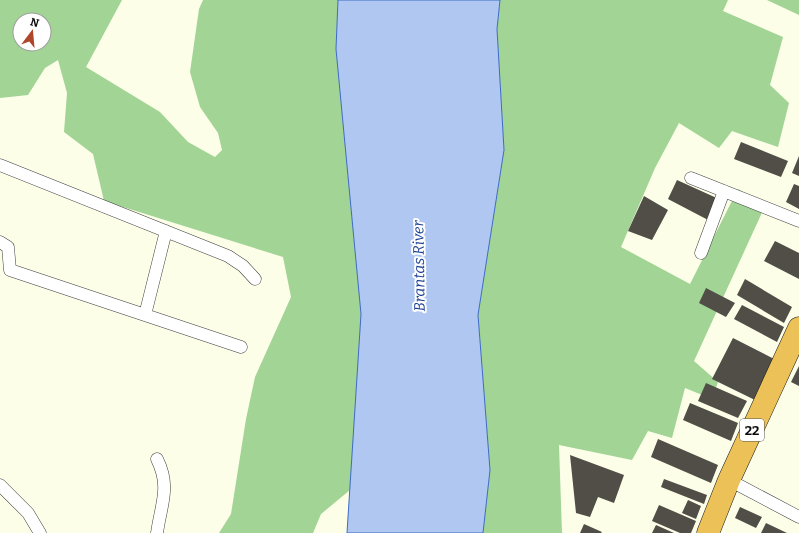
<svg xmlns="http://www.w3.org/2000/svg" width="799" height="533" viewBox="0 0 799 533" font-family="Bitter,serif">
<rect width="100%" height="100%" fill="#fcfee8"/>
<path fill="#a1d495" fill-rule="evenodd" d="M0,0H122L86,67L160,112L188,142L215,157L222,150L218,133L200,107L190,72L199,9L203,0H338L336,49L361,314L350,490L321,514L313,533H219L231,514L246,419L255,377L291,297L283,257L104,201L93,154L64,132L67,93L58,60L45,68L28,95L0,98ZM20,20H44V44H20Z
M500,0H728L723,11L783,37L770,85L789,103L778,147L732,131L719,148L679,123L655,168L621,247L690,284L738,189L765,206L694,361L718,382L712,399L685,388L672,438L648,431L632,460L559,445L562,533H483L490,470L478,315L504,150L497,29Z
M767,0H799V15Z"/>
<path fill="#b0c8f1" stroke="#3c6bc4" d="M338,0H500L497,29L504,150L478,315L490,470L483,533H347L361,314L336,49Z"/>
<path fill="#514e47" d="M741,142L788,161L781,177L734,159Z
M799,156V176L792,173Z
M677,180L721,200L710,221L668,199Z
M794,184L799,186V209L786,202Z
M644,196L668,210L652,240L628,231Z
M775,241L799,253V279L764,261Z
M745,279L792,307L784,323L737,295Z
M706,288L735,303L726,317L699,303Z
M742,305L784,327L777,342L734,319Z
M733,338L776,360L757,401L712,379Z
M799,366V386L791,382Z
M706,383L747,401L738,418L698,401Z
M690,403L738,423L731,441L683,420Z
M658,439L718,465L711,483L651,457Z
M570,455L624,475L614,503L598,497L590,517L576,513Z
M664,479L707,495L704,504L661,487Z
M688,500L701,506L696,519L682,513Z
M659,505L696,521L691,533H680L652,521Z
M740,507L762,517L756,528L735,518Z
M766,523L787,533H761Z
M584,524L602,532L601,533H580Z
M656,525L674,533H652Z"/>
<g fill="none" stroke-linecap="round" stroke-linejoin="round">
<g stroke="#3d3d3d" stroke-width="13">
<path id="street" d="M0,165L228,256L243,266L255,279
M691,178L799,221
M0,242L8,247L10,270L241,347
M701,253L724,191
M145,315L166,231
M157,459C171,487 161,504 157,533
M729,480L799,517
M0,485L28,513L40,533"/>
</g>
<g stroke="#1b1b1b" stroke-width="23">
<path id="highway" d="M708,533L729,480L799,328"/>
</g>
<use href="#street" stroke="#fff" stroke-width="12"/>
<use href="#highway" stroke="#ebc158" stroke-width="22"/>
</g>
<g text-anchor="middle" dominant-baseline="central" stroke-width="4" stroke-linejoin="round" paint-order="stroke">
<rect fill="#fff" stroke="#545454" stroke-width="1" x="740" y="419" width="24" height="22" rx="3"/>
<g font-size="13" font-weight="bold" fill="#0a0a0a">
<text x="752" y="430">22</text>
</g>
<g font-size="15" font-style="italic" fill="#1d4192" stroke="#fff">
<text transform="translate(419 266) rotate(-91)">Brantas River</text>
</g>
</g>
<g transform="translate(32 32) rotate(16)"><circle r="19" fill="#ffffff" stroke="#9d9d9d"/>
<path d="M0-3L7 15L0 10L-7 15Z" fill="#af472c"/>
<text y="-6" font-size="11" font-weight="bold" text-anchor="middle" fill="#0a0a0a">N</text>
</g>
</svg>
